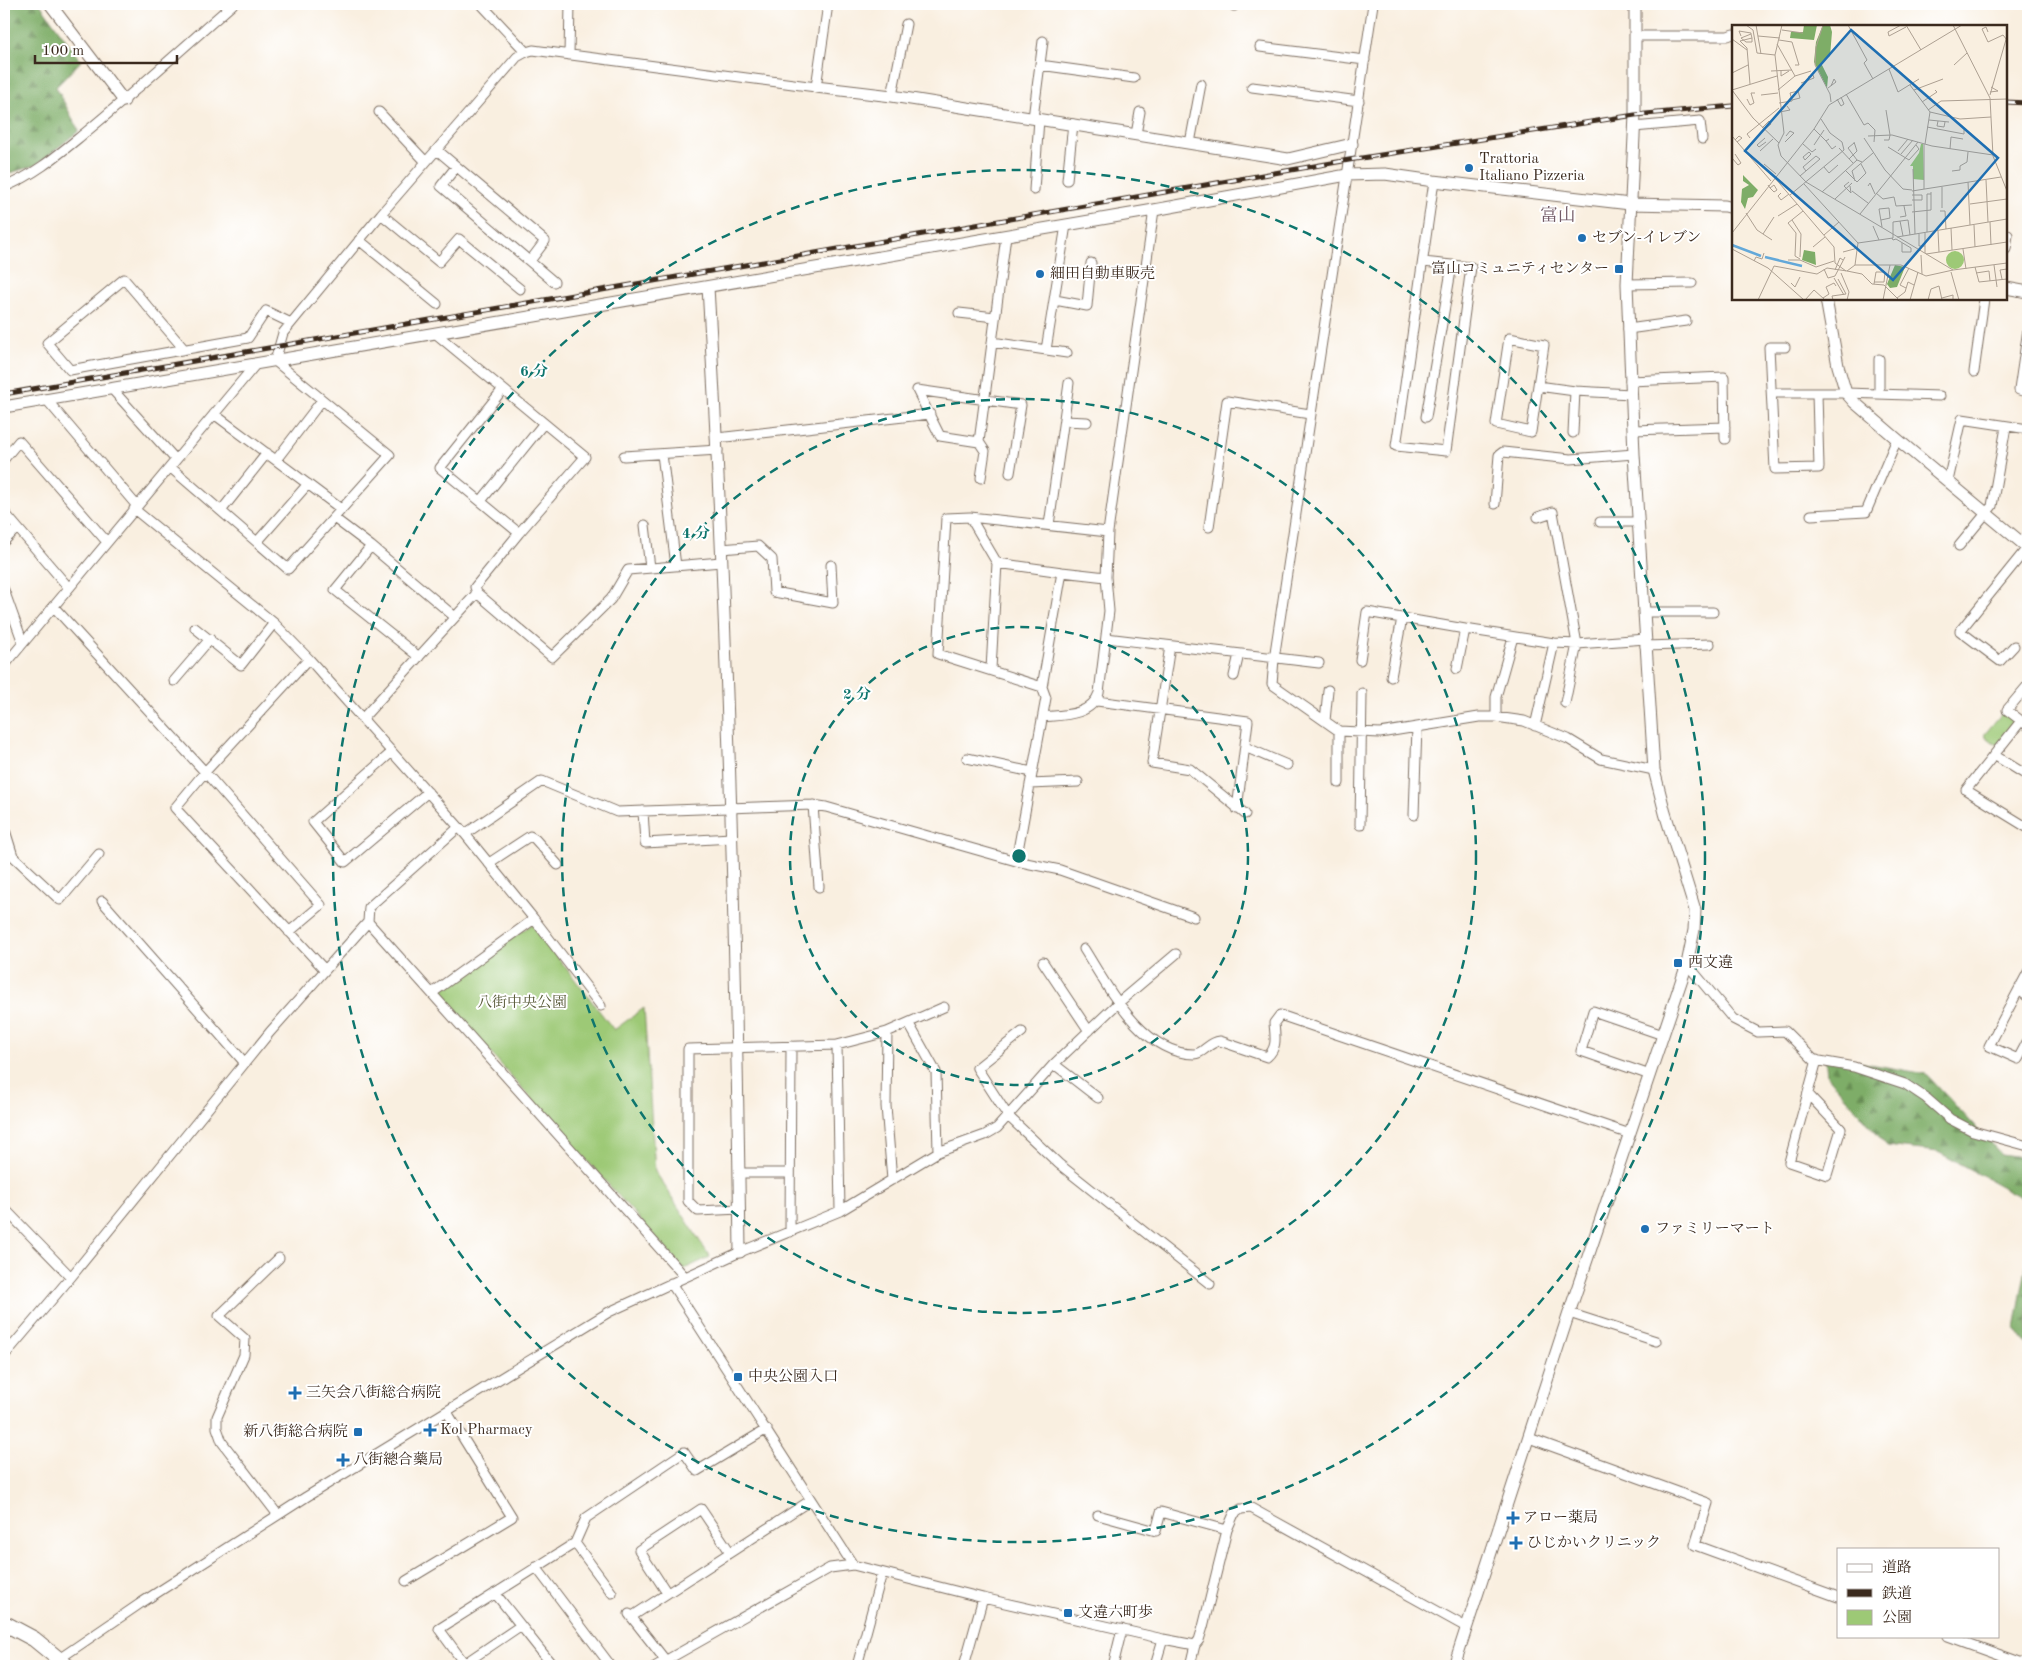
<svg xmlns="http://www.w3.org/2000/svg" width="2032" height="1670" viewBox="0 0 2032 1670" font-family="'Old Standard TT','Noto Serif JP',serif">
<defs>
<pattern id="forest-firs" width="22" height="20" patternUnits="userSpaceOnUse" patternTransform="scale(1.25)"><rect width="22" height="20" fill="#7ead67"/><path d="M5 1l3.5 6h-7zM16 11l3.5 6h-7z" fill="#688d54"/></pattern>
</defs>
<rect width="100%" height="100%" fill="#fff"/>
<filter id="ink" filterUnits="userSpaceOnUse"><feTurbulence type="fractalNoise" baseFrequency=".02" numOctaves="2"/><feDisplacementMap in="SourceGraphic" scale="10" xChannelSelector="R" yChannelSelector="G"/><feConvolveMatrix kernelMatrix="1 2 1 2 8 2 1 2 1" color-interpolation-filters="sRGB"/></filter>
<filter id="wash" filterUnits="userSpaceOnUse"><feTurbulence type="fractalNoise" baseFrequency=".0096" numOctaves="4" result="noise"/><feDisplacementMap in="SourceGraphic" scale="20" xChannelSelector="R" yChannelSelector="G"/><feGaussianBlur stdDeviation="1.12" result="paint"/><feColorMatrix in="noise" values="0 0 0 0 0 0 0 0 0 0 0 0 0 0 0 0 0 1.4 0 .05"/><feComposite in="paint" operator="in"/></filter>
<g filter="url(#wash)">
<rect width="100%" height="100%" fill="#f9efe0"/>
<path fill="url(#forest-firs)" stroke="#5c6c42" d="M4,4H40L81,61L56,87L79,131L36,165L4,175Z
M1825,1056L1926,1074L2001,1154L2028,1158V1201L1938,1152L1887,1146L1827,1075Z
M2028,1256V1347L2015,1328Z"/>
<path fill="#9dc976" stroke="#6c7a4a" d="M2003,712L2017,721L1997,745L1984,735Z
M532,924L614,1030L644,1008L655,1171L710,1257L684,1269L437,993Z"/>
</g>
<g filter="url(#ink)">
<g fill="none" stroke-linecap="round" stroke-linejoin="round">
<g stroke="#7e6f62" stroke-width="11">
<path id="minor" d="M481,4L526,52
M1373,4L1274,659L1272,684L1339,731L1380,733L1479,717H1496L1524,721L1568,739L1601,759L1654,770
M1234,6V4
M1636,36H1728L1733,34
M1260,47L1365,60
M569,55L570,4
M1040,65L1134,78
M1252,87L1359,101
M892,96L906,24
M379,112L426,162
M1033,118L1043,41
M1634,127L1700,121L1702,139
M1136,134L1140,112
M1190,143L1201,84
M437,150L545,241L530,261
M456,167L441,186L554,282
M1067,180L1073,124
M4,187C35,175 60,153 86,132C136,91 184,47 233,4
M1034,190L1039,119
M381,214L439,262L459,239L520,289
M359,240L437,304
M2006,249L2008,235
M1423,262L1471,267L1446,451L1396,446L1401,413L1434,181
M1627,284L1692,283
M1055,300L1087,306L1091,263
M959,313L995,317
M1628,329L1686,321
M2028,329L2019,390L2028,392
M435,333L585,457L519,533L440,468L503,389
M1509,338L1544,345L1531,432L1496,424Z
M992,342L1067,353
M1785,347H1769L1775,469L1819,468L1817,393
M184,349L124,279L47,343L70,370L248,338L266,311L291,323
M1046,350L1066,225
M1974,372L1984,299
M1630,381L1724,377L1725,439
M1538,386L1575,391L1631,394
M111,388L176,460
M1772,393H1846L1940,396
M1879,394V359
M46,399L137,506
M214,414L341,509
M1426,417L1452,265
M1064,421L1087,422
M1633,430L1725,427
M1573,433L1575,391
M717,438L930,414
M979,442L940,436L917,390L1021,405L1010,473
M662,454L676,566
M624,456L718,450
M4,459L19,441L107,542
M276,460L322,400
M170,467L288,569L390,455L275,361L283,333L381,214L517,57L526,52L533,50L816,87L828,4
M981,478L985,451L979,442L1006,236
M1948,481L1962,419L2028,429
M481,501L544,423
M1495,504L1499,455L1503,452L1571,459L1634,454
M134,509L274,623L309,659L465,834L534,919L601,1006
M221,511L267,453
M4,512L69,588
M1811,515L1866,512L1897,439
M970,517L997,563L1062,572L1042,687L1046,698L1016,861
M1538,517L1553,512L1577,644L1565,703
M334,518L371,546L455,617
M1600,522H1639
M645,525L650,568
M1049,525L1069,383
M1209,527L1227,401L1310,414
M4,541L17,528
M257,542L308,484
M371,546L335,590L419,657
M1959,546L1992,506L2006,427
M721,549L758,546L772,559L774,592L833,603L831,565
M1062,572L1106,577
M4,590L23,643
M477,593L475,587L519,533
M53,606L205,772L321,905L289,932
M1645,612H1713
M195,628L241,665L274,623
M1106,638L1319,663
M1170,646L1152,763L1190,769L1245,814
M1645,646L1710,644
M2014,646L2000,661L1960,631L2027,548
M309,659L205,772L175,808L325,970
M1360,660L1367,612L1465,629
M4,666L256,364
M991,669L997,563
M1457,669L1465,629L1554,643L1577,644L1646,639
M1234,676L1239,654
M1391,677L1402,618
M174,681L210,639
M2028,685L2007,710L2028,726
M1042,687L938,654L946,518L970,517L1108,532
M1097,701L1248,721L1237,809
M1043,717C1063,715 1091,716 1099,693L1109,611L1106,577L1108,532L1154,210
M1496,717V697L1513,637
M362,719L477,593L552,657L611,599L628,570L721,562
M1325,721L1328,690
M2021,721L1966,790L2028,828
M1535,726L1554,643
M1339,731V783
M1245,747L1287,765
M392,752L313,822L345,862L428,792
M1994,755L2028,776
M967,758L1032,772
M1030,784L1078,782
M813,805L819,887
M643,811L645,843L731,838
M1414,815L1417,727
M1360,825L1362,693
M4,827L13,856L60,900L99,854
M465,834L542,781L617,812L813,805L826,807L1016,861L1060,870L1194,917
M489,863L530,836L535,839L558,865
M102,901L245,1063
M368,922L685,1277
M1084,949C1108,987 1142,1054 1194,1054C1204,1054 1208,1042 1220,1041L1267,1057C1278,1047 1275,1037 1274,1023L1280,1015L1630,1134
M1043,962L1089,1031
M1687,964L1733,1019L1758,1032L1785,1031L1814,1060L1854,1067L1905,1084L1926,1098L1950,1119L1973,1131L2028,1146
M2028,972L1989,1046L2018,1059L2028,1040
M2019,990L2028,997
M432,993L534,919
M909,1024L936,1072L938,1152
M887,1032L886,1106L892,1180
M1022,1032L977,1068L1008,1116L1059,1164L1210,1284
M837,1045L840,1211
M1054,1064L1098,1098
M1650,1075L1581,1051L1593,1011L1663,1035
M1808,1094L1841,1129L1827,1175L1789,1162L1817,1060
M739,1173H790
M4,1208L71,1277
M740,1209L698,1211L688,1201V1049L837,1045L887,1032L944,1007
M790,1232L791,1046
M671,1283L853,1565L983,1598L1163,1639L1195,1645
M1569,1313L1656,1341
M4,1356L71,1277L270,1032L368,922L369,907L459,827
M1529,1438L1708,1503L1695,1545L1838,1597
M278,1515L222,1442L217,1428V1417L244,1355L245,1339L219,1316L279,1258
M1098,1515L1156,1531L1161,1512L1227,1530
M575,1543L612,1593
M536,1567L611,1666
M406,1581L512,1517L447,1412
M495,1593L553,1666
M667,1593L639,1550L701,1509L730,1552
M629,1614L666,1661
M631,1617L811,1500
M1948,1636L2028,1665
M59,1659L141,1603L306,1497L609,1312L740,1252L840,1211L938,1152L985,1135L997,1128L1054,1064L1118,1003L1176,954
M464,1663L439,1629L575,1543L586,1518L684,1452L697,1471L767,1429
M461,1666L520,1626
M656,1666L830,1568L853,1565
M857,1666L882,1573
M964,1666L983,1598
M1113,1666L1122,1629
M1155,1666L1163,1639
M1190,1666L1195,1645L1199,1640L1203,1627L1227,1530L1234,1514L1241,1509L1251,1508L1466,1627"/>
</g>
<g stroke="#7e6f62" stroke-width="13">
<path id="tertiary" d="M50,4L124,101
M816,87L892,96L1288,159L1352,144
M708,287C727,608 736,930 740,1252
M2006,288L2028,292
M1826,299L1838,366L1846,393L1854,402L1897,439L2028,548
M4,407L1154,210L1347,175L1385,174L1434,181L1630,204L1725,206L1733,208
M1454,1666L1569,1313L1687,964L1694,930L1695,910L1665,813L1654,770L1634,454L1627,284L1635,115V4"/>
</g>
<g stroke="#7e6f62" stroke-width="17">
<path id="trunk" d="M4,1623L34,1639L67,1666"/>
</g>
<use href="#minor" stroke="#fff" stroke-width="9"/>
<use href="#tertiary" stroke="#fff" stroke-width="11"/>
<use href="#trunk" stroke="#fff" stroke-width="15"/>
<g stroke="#3b2a1e" stroke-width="5">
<path id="rail" d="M2006,102L2028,103
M4,394L1349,160L1635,115L1733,106"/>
</g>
<use href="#rail" stroke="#fff" stroke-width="3" stroke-dasharray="9" stroke-linecap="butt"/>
</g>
</g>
<g fill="none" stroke="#0f766e" stroke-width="2.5" stroke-dasharray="9 6">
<circle cx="1019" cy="856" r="229"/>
<circle cx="1019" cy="856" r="457"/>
<circle cx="1019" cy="856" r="686"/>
</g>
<g fill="#1f6fb2" stroke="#fff" stroke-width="2">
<circle cx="1469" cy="168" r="5"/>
<circle cx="1582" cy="238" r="5"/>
<rect x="1614" y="264" width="10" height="10" rx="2.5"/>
<circle cx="1040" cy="274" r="5"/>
<rect x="1673" y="958" width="10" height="10" rx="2.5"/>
<circle cx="1645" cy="1229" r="5"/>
<rect x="733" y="1372" width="10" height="10" rx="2.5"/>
<path d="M292.5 1385.5h5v5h5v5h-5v5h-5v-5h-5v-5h5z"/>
<path d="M427.5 1422.5h5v5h5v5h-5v5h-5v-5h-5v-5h5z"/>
<rect x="353" y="1427" width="10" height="10" rx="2.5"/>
<path d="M340.5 1452.5h5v5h5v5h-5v5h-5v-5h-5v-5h5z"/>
<path d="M1510.5 1510.5h5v5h5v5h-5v5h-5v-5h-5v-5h5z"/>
<path d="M1513.5 1535.5h5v5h5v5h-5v5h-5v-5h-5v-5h5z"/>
<rect x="1063" y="1608" width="10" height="10" rx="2.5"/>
</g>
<g text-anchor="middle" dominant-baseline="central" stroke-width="4" stroke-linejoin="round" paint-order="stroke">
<g font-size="15" fill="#3b2a1e" stroke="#fff" text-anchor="start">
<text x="1479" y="159">Trattoria<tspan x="1479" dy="17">Italiano Pizzeria</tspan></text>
<text x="1592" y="238">セブン-イレブン</text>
<text x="1609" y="269" text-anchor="end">富山コミュニティセンター</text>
<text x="1050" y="274">細田自動車販売</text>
<text x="1688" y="963">西文違</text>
<text x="1655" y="1229">ファミリーマート</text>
<text x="748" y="1377">中央公園入口</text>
<text x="306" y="1393">三矢会八街総合病院</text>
<text x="440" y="1430">Kol Pharmacy</text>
<text x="348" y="1432" text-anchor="end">新八街総合病院</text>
<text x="353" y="1460">八街總合藥局</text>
<text x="1523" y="1518">アロー薬局</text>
<text x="1527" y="1543">ひじかいクリニック</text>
<text x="1078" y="1613">文違六町歩</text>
</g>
<g font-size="15" fill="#585a38" stroke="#fff">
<text x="522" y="1003">八街中央公園</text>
</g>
<g font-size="18" fill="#725a66" stroke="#fff">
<text x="1558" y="216">富山</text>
</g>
</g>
<g transform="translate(1732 25)">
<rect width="275" height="275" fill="#f9efe0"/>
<path d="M72,0H85L82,15L58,13L59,7H71ZM91,0H98L100,7L98,31L89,38L96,52L95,63L82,37L84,17ZM11,150L26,165L21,172L16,173L13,184L9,177L10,164L17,160L11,156ZM72,225L83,227L84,240L70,235ZM163,240L173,242L165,262L158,263L155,259Z" fill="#7ead67"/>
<path d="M189,119H191L192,155L181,154V141H178L187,128ZM214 235a9 9 0 1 1 18 0a9 9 0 1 1-18 0Z" fill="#9dc976"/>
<path fill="none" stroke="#63a8d9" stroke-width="2.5" d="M0,220L29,231M33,232L70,241"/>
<path fill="none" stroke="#ada092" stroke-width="1" d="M14,0L21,5L25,28L43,30M24,0L29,29M50,0L43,30L52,108L46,120L49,131L74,157L221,245L275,238M91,0L84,22L83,40L98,69L99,77M116,0L135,35L132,38L141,54M169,0L156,7L157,11L174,2M174,0L189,25M221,0L258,73L261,131L275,166M50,5L71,8M256,7L254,2L250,4L256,17L271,10L275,15M9,11L7,6L19,8V9L20,13V17H14L9,13L19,9M26,11L48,13M0,14L15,25M47,15L60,17L67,40H63M45,19L63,51M222,40L235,28M157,44L166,67L187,54M49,45V51L57,46M39,46L60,45M0,48L16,40M45,51L0,65L21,93L47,118M69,58L82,53L81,50L76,52M18,59L15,23L8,16L20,13M178,60L198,87L193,119M96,63L104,57L102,54L99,61M46,65L63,51L79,46M182,65L211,54M258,67L266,66L259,62M114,69L132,100L136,98L143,105L142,117M29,70L46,68M258,70L275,11M15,74L18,80L22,78L19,68H23M105,74L109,81L112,79L109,72M190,77L205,67L203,65M47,78L60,76V75L58,68L66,66L68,73L60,75M196,85L209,76L275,74M48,87L58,85L55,81M198,87L228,94L259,92M197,95L217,97M206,96L205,101L212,102L213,97M195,102L232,109V105M30,103L37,96L39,99L32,105M82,104L94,116L97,114M0,111L39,156M136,111L160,110L200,121L261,130M18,113L15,109L47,83M33,113L25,120L27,122L34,117M132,113L153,145L171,164L180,165M3,115L7,111L10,113L5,117M152,115H157L158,110L154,85M94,116L100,124L104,121M53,117L62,108L58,106L54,111M122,118L116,123L125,135M71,119L80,127L84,124M192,119V164M82,120L92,105M156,122L177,135L187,124L184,120M107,123L121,138M218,124L219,112L231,114M28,126L41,114M166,126L176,114M77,127L79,129L73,135L71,132ZM169,129L181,115M0,133L6,140L9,138L3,129M117,134L125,126L122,117M32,139L44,149M92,142L97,148L106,140M181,144L183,209M74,146L71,142L84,131L88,134M114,146L125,157L134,148L129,139M220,146L228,145V141L235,137L236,127M68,151L88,134M42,152L102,222L103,238L114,246M254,155L256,197M123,156L120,146L141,128M117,157L112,161L119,168L118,161M236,157L238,200M72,159L126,218L161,213V197L176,195L178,210M36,160L38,163L42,167L45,165L42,160L38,163M136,161L138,158L143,169M210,162V183M120,166L136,178M180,166L269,152M90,167L125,135L130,137M49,168L46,171L49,175L57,169M144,168L151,174L162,172L164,181L180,180M58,170L112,125L110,117L98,108L89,94M180,170H190V175H180M103,174L120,158M238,179L275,174M208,186H213L214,204M180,187L199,185V167M14,188L25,205L40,215M128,189L186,117M46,191L65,179M168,192L174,191L172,181M60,195L69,209L68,232M149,195L158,193L157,183L147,184L150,202M168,196L171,211M258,197L259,220M242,200L243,222M141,201L147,215M219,203L220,225M206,206L207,227M195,207V169H199M0,208L82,104L97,80L230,0M31,209L42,192M187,209V221H193M92,210L107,197M165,212L275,194M160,213L161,215L164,214L179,223V227H170V218M81,222L93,212M0,224L36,243L72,275M231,224L234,244M111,227L126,223M193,228V208M194,229L275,217M189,230L190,249M68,234L63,231L64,208L56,198L71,186M56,235H68L84,242L102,236M22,236L24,232L30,234L32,228M123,240H169L194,251L221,245M262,240L265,262M243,242L247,257L275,254M92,244L96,253L103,251L113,232M103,245L108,233L111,235M115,246L130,249L140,259L152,260L167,275M219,247L227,275M109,248L117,267L115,275M244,248L257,246L258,256M102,253L112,270M270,254L268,245L275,244M59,258L63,262L68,252M142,259L144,247H153L152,257H142M174,263L168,260L177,243M91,273L97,269L94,262L102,258L104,261M165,273L173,267L176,257L182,260M210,273L221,270V275M26,275L42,241L85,249L95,243L115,246L123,240L126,218M73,275L82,265L92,274M101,275L100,271L114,269L106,254M151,275L158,240M178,275L186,247M196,275L199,264L207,261L210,275"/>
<path fill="#1f6fb2" fill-opacity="0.15" stroke="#1f6fb2" stroke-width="2.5" d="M119,5L266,133L161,255L13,126Z"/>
<rect width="275" height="275" fill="none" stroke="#3b2a1e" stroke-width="2.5"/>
</g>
<circle cx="1019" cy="856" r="8" fill="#0f766e" stroke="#fff" stroke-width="2.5"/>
<g font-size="15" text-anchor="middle" font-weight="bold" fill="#0f766e" stroke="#fff" stroke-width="4" stroke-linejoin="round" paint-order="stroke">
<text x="534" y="376">6 分</text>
<text x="696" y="538">4 分</text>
<text x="857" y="699">2 分</text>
</g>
<rect width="2032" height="1670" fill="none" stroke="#fff" stroke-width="20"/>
<rect x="1837" y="1548" width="162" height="90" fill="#ffffff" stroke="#b1aaa5"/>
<rect x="1847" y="1564" width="25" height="8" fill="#ffffff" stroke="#b1aaa5"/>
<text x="1882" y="1572" font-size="15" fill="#3b2a1e">道路</text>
<rect x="1847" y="1589" width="25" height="8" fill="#3b2a1e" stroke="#b1aaa5"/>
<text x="1882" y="1598" font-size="15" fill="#3b2a1e">鉄道</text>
<rect x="1847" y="1610" width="25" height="15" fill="#9dc976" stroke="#b1aaa5"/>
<text x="1882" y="1622" font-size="15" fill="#3b2a1e">公園</text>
<path d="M35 55v8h142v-8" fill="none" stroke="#3b2a1e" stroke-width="2.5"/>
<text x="42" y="55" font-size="15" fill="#3b2a1e" stroke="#ffffff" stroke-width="4" paint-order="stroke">100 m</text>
</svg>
